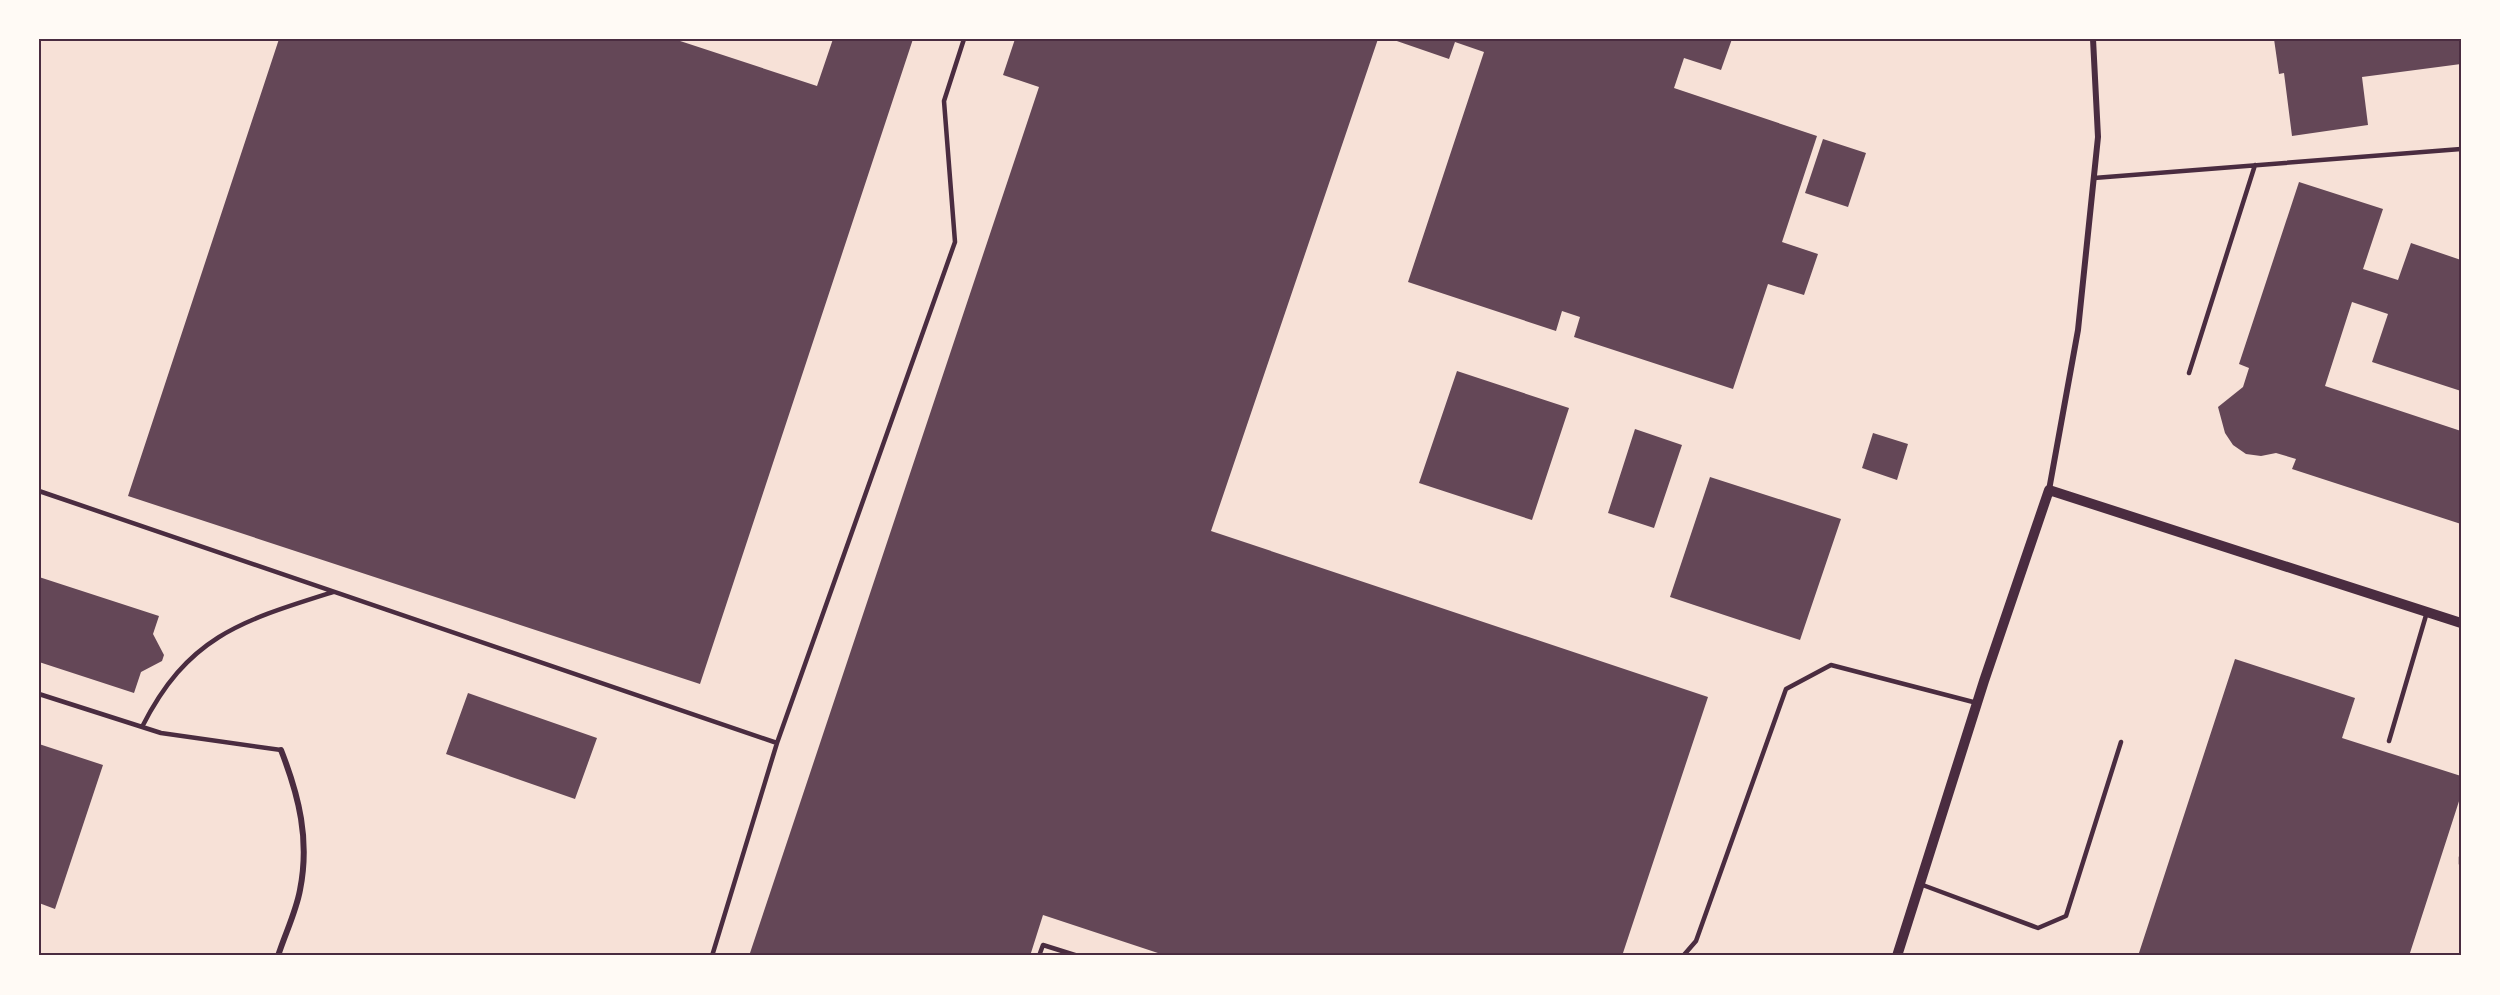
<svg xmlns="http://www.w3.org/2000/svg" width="2500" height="995" viewBox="0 0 2500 995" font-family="Manrope,sans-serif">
<rect width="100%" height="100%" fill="#f7e1d7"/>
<path fill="#644757" d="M279,39H674L817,86L833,39H913L700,684L128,496Z
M1015,39H1378L1211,531L1708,697L1622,956H1167L1043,915L1030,956H749L1039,87L1003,75Z
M1391,39H1732L1721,70L1684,58L1674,88L1817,136L1782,242L1818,254L1804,295L1768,284L1733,389L1574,337L1580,317L1562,311L1556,331L1408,282L1484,52L1455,42L1449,59Z
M2274,39H2461V64L2362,77L2368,125L2292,136L2284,73L2279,74Z
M1823,139L1866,153L1848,207L1805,193Z
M2299,182L2383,209L2363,269L2398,280L2411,243L2461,260V391L2372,362L2388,314L2352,302L2325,386L2461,431V524L2292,469L2296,459L2276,453L2261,456L2246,454L2233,445L2225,433L2218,407L2243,387L2249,368L2239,364Z
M1457,371L1569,408L1532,520L1419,483Z
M1635,429L1682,445L1654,528L1608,513Z
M1873,433L1908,444L1897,480L1862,468Z
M1710,477L1841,519L1800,640L1670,597Z
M39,577L159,616L153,634L164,655L162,661L141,672L134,693L39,662Z
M2235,659L2355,698L2342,738L2461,776V795L2409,956H2138Z
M468,693L597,738L575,799L446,754Z
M39,744L103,765L55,909L39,903Z"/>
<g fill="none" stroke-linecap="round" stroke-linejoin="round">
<path stroke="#4a2c40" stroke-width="4.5" d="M2094,178L2461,149
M2189,373L2255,165
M39,491L777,743L955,242L944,101L964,39
M39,694L161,733L281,750
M142,727C188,636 241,621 333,592
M2389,741L2427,612
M2461,857V864
M1920,884L2038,928L2066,916L2121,742
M712,956L777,743
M1039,956L1043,945L1078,956
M1683,956L1696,941L1786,689L1831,665L1977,703"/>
<path stroke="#4a2c40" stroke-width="6" d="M2049,490L2078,330L2098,137L2093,39
M278,956C285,934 296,912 300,890C310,840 299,796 281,750"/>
<path stroke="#4a2c40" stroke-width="10" d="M1897,956L1984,681L2049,490L2461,623"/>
</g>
<rect width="2500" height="995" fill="none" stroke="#fffaf5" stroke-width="81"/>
<rect x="40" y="40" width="2420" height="914" fill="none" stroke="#4a2c40" stroke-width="2"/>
</svg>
